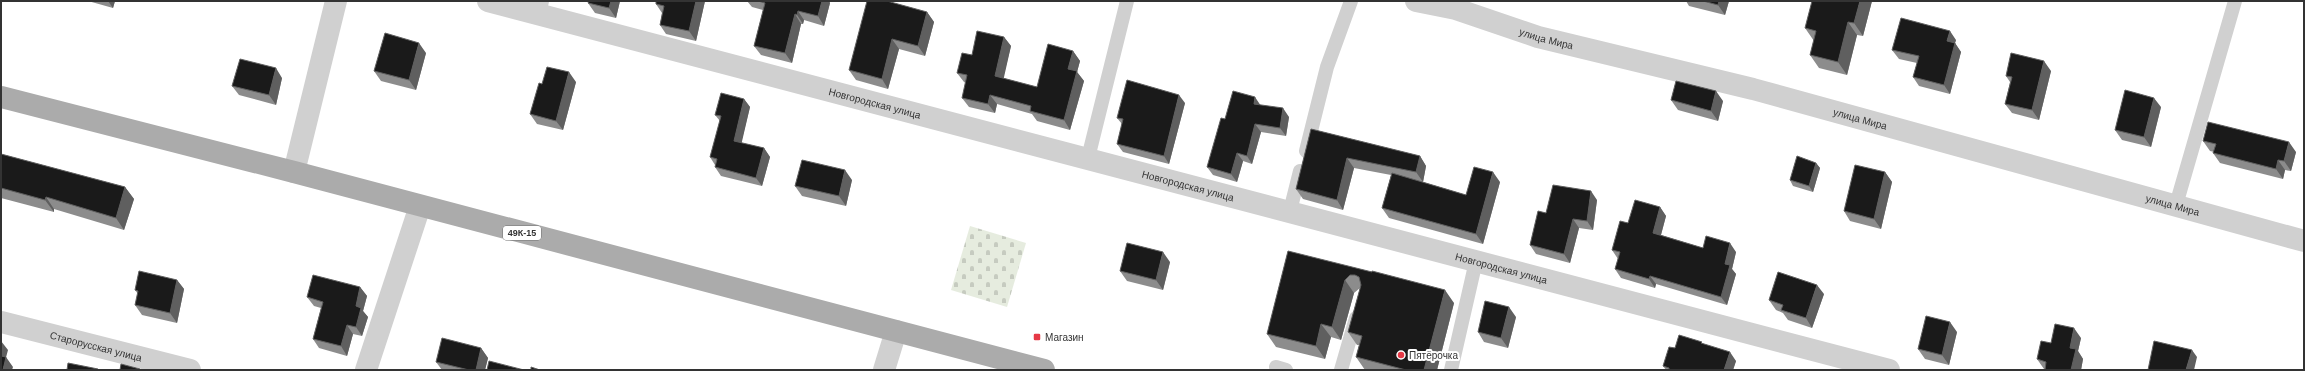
<svg xmlns="http://www.w3.org/2000/svg" width="2305" height="371" viewBox="0 0 2305 371" font-family="Arial,sans-serif">
<defs>
<pattern id="cemetery-stones" width="16" height="16" patternUnits="userSpaceOnUse"><rect width="16" height="16" fill="#e6ecdf"/><path d="M2 7V4a2 2 0 0 1 4 0v3zM10 15v-3a2 2 0 0 1 4 0v3z" fill="#c6cbc0"/></pattern>
</defs>
<rect width="100%" height="100%" fill="#fff"/>
<path fill="url(#cemetery-stones)" d="M970,226L1026,243L1007,307L951,290Z"/>
<g fill="none" stroke-linecap="round" stroke-linejoin="round">
<path stroke="#d0d0d0" stroke-width="14" d="M539,15L542,1
M1306,151L1327,67L1351,1
M1088,158L1127,1
M2176,205L2235,1
M1290,211L1300,171
M1276,367L1286,370
M1341,370L1356,318
M1451,370L1476,261"/>
<g stroke="#d0d0d0" stroke-width="22">
<path id="s1" d="M488,1L1889,370"/>
<path id="s2" d="M1416,1L1456,9L1538,37L1753,89L2304,241"/>
<path d="M294,172L336,1"/>
<path id="s3" d="M1,322L190,370"/>
<path d="M366,370L420,206"/>
<path d="M884,370L896,331"/>
</g>
<path stroke="#ababab" stroke-width="22" d="M1,97L294,172L1044,370"/>
</g>
<path fill="#8c8c8c" d="M88,1H115L113,8Z
M589,1H620L616,18L595,13L588,3Z
M656,1H705L696,41L666,34L660,25L662,13L656,4Z
M747,1H829L830,3L824,26L804,20L803,24H801L792,63L761,55L754,46L763,10L752,7Z
M1686,1H1729L1725,15L1689,6Z
M1872,1L1863,36L1857,35L1847,75L1819,68L1810,55L1814,41L1805,28Z
M927,12L934,22L925,56L899,49L888,89L856,80L849,70Z
M1004,37L1011,46L1003,78L1037,87L1073,51L1080,61L1077,72L1084,81L1070,130L1037,121L1032,114L997,104L995,113L969,107L962,98L966,83L964,82L957,73L972,55Z
M1956,40L1955,43L1961,52L1950,94L1919,86L1913,77L1917,63L1899,59L1892,50Z
M426,53L416,90L381,81L374,71Z
M2051,71L2039,120L2012,113L2005,104L2010,82L2006,76Z
M282,78L276,105L239,95L232,86Z
M576,82L563,130L537,124L530,114L542,84Z
M744,99L750,107L741,143L764,148L770,157L762,186L721,176L715,167V165L710,157L720,121L715,115Z
M1671,100L1723,101L1718,121L1678,110Z
M1185,103L1169,164L1123,152L1117,144L1122,124L1117,118Z
M1261,105L1289,117L1286,136L1261,132L1252,164L1243,161L1237,182L1213,175L1207,167L1225,119Z
M2161,107L2151,147L2122,140L2115,130Z
M1311,129L1420,156L1426,166L1423,182L1466,195L1500,182L1483,244L1389,218L1382,208L1391,175L1354,168L1343,210L1303,199L1296,189Z
M2203,141L2296,152L2291,171L2285,170L2283,179L2220,163L2213,153L2214,152L2210,151Z
M1,154L125,187L134,199L124,230L54,209V212L1,198Z
M1816,163L1820,168L1813,192L1793,186L1790,180Z
M1885,172L1892,182L1881,229L1850,221L1844,211Z
M852,180L846,206L802,196L795,186Z
M1597,200L1593,230L1579,228L1570,263L1536,254L1530,245L1546,213Z
M1660,207L1666,216L1661,235L1703,248L1736,252L1732,269L1736,274L1727,305L1656,284L1655,288L1621,278L1615,269L1618,259L1612,250L1628,223Z
M1288,251L1454,303L1437,370H1365L1356,357L1359,345H1357L1348,332L1360,288L1354,293L1341,340L1331,337L1325,359L1276,347L1267,334Z
M1170,262L1163,290L1127,281L1120,271Z
M177,280L184,289L177,323L142,315L135,305L138,294L135,290Z
M360,287L367,296L363,311L368,317L362,336L353,334L347,356L319,348L313,339L321,308L314,306L307,297Z
M1824,294L1812,328L1788,320L1783,313L1776,310L1769,300Z
M1516,317L1508,348L1484,342L1478,332Z
M1957,332L1949,365L1925,359L1918,349Z
M2081,338L2078,351L2083,359L2081,370H2045V369H2044L2037,359L2051,343Z
M1703,344L1736,361L1733,370H1666L1663,366L1675,348Z
M481,348L488,358L485,370H442L436,362Z"/>
<path fill="#5f5f5f" d="M108,1H115L113,8Z
M611,1H620L616,18L609,8Z
M696,1H705L696,41L689,31Z
M822,1H829L830,3L824,26L818,16Z
M1719,1H1729L1725,15L1718,5Z
M1860,1H1872L1863,36L1854,23Z
M798,11L804,20L803,24L797,15Z
M927,12L934,22L925,56L918,46Z
M795,14L801,24L792,63L785,53Z
M1848,22L1857,35L1847,75L1838,62Z
M1950,31L1956,40L1955,43L1961,52L1950,94L1944,85L1947,41Z
M1004,37L1011,46L1002,86L995,76Z
M892,39L899,49L888,89L882,79Z
M419,43L426,53L416,90L409,80Z
M1073,51L1080,61L1077,72L1084,81L1070,130L1064,120L1068,69Z
M2044,61L2051,71L2039,120L2032,110Z
M276,68L282,78L276,105L269,95Z
M569,72L576,82L563,130L556,121Z
M1716,91L1723,101L1718,121L1711,111Z
M990,95L997,104L995,113L988,104Z
M1179,95L1185,103L1169,164L1164,156Z
M1255,97L1261,106L1254,104Z
M2154,98L2161,107L2151,147L2144,137Z
M744,99L750,107L740,150L734,141Z
M1283,108L1289,117L1286,136L1280,128Z
M1255,124L1261,132L1252,164L1247,156Z
M2289,142L2296,152L2291,171L2284,161Z
M764,148L770,157L762,186L756,178Z
M1237,153L1243,161L1237,182L1231,174Z
M1420,156L1426,166L1423,182L1416,172Z
M1347,158L1354,168L1343,210L1337,200Z
M2278,160L2285,170L2283,179L2276,169Z
M1816,163L1820,168L1813,192L1809,186Z
M845,170L852,180L846,206L839,196Z
M1493,172L1500,182L1483,244L1476,234Z
M1885,172L1892,182L1881,229L1874,219Z
M125,187L134,199L124,230L116,218Z
M1591,191L1597,200L1593,230L1587,221Z
M46,197L54,209V212L45,200Z
M1660,207L1666,216L1659,242L1653,233Z
M1573,219L1579,228L1570,263L1564,254Z
M1730,243L1736,252L1732,269L1736,274L1727,305L1721,297L1725,264Z
M1163,252L1170,262L1163,290L1156,280Z
M1650,276L1656,284L1655,288L1649,279Z
M177,280L184,289L177,323L170,313Z
M1345,280L1354,293L1341,340L1332,327Z
M1817,285L1824,294L1812,328L1806,318Z
M360,287L367,296L363,311L368,317L362,336L356,327V306Z
M1445,290L1454,303L1437,370H1424Z
M1509,307L1516,317L1508,348L1501,338Z
M1950,322L1957,332L1949,365L1942,355Z
M1321,324L1331,337L1325,359L1316,346Z
M347,325L353,334L347,356L341,346Z
M2074,328L2081,338L2078,351L2083,359L2081,370H2071L2070,348Z
M1,341L8,350L4,365L1,361Z
M481,348L488,358L485,370H476Z
M2192,350L2197,357L2194,370H2186Z
M1730,352L1736,361L1733,370H1724Z
M6,357L13,367L12,370H3Z"/>
<path fill="#1a1a1a" stroke="#5f5f5f" d="M589,1H611L609,8L588,3Z
M656,1H696L689,31L660,25L664,6L656,4Z
M758,1H822L818,16L798,11L797,15L795,14L785,53L754,46L765,3Z
M867,1H887L927,12L918,46L892,39L882,79L849,70Z
M1703,1H1719L1718,5Z
M1812,1H1860L1854,23L1848,22L1838,62L1810,55L1816,31L1805,28Z
M1901,18L1950,31L1947,41L1955,43L1944,85L1913,77L1919,56L1892,50Z
M977,31L1004,37L995,76L1037,87L1048,44L1073,51L1068,69L1077,71L1064,120L1030,111L1031,106L990,95L988,104L962,98L967,75L957,73L962,53L972,55Z
M385,33L419,43L409,80L374,71Z
M2011,53L2044,61L2032,110L2005,104L2012,77L2006,76Z
M240,59L276,68L269,95L232,86Z
M547,67L569,72L556,121L530,114L539,83L542,84Z
M1127,80L1179,95L1164,156L1117,144L1123,119L1117,118Z
M1676,81L1716,91L1711,111L1671,100Z
M2125,90L2154,98L2144,137L2115,130Z
M1233,91L1255,97L1254,104L1283,108L1280,128L1255,124L1247,156L1237,153L1231,174L1207,167L1221,118L1225,119Z
M721,93L744,99L734,141L764,148L756,178L715,167L717,159L710,157L721,116L715,115Z
M2208,122L2289,142L2284,161L2278,160L2276,169L2213,153L2216,144L2203,141Z
M1311,129L1420,156L1416,172L1347,158L1337,200L1296,189Z
M1,154L125,187L116,218L46,197L45,200L1,188Z
M1797,156L1816,163L1809,186L1790,180Z
M802,160L845,170L839,196L795,186Z
M1855,165L1885,172L1874,219L1844,211Z
M1474,167L1493,172L1476,234L1382,208L1392,173L1466,195Z
M1553,185L1591,191L1587,221L1573,219L1564,254L1530,245L1538,211L1546,213Z
M1635,200L1660,207L1653,233L1703,248L1706,236L1730,243L1725,264L1730,265L1721,297L1650,276L1649,279L1615,269L1620,252L1612,250L1620,221L1628,223Z
M1127,243L1163,252L1156,280L1120,271Z
M1288,251L1372,272V271L1445,290L1424,370H1406L1356,357L1362,336L1348,332L1361,285L1359,277L1355,275H1350L1345,280L1332,327L1321,324L1316,346L1267,334Z
M139,271L177,280L170,313L135,305L138,291L135,290Z
M1778,272L1817,285L1806,318L1781,310L1783,305L1769,300Z
M313,275L360,287L356,306L361,308L356,327L347,325L341,346L313,339L323,302L307,297Z
M1485,301L1509,307L1501,338L1478,332Z
M1926,316L1950,322L1942,355L1918,349Z
M2055,324L2074,328L2070,348L2076,349L2071,370H2045L2046,362L2037,359L2041,341L2051,343Z
M1679,335L1702,342L1701,343L1730,352L1724,370H1669V368L1663,366L1669,347L1675,348Z
M442,338L481,348L476,370H469L436,362Z
M2154,341L2192,350L2186,370H2148Z
M1,356L6,357L3,370H1Z
M489,361L524,370H487Z
M68,363L98,369L97,370H67Z
M121,364L140,369V370H120Z
M531,367L540,370H531Z"/>
<g fill="#e63946" stroke="#fff" stroke-width="1.5">
<rect x="1033" y="333" width="8" height="8" rx="2"/>
<circle cx="1401" cy="355" r="4"/>
</g>
<g text-anchor="middle" dominant-baseline="central" stroke-width="4" stroke-linejoin="round" paint-order="stroke">
<rect fill="#fff" stroke="#707070" stroke-width="1" x="503" y="226" width="38" height="14" rx="3"/>
<g font-size="9" font-weight="bold" fill="#333">
<text x="522" y="233">49К-15</text>
</g>
<g font-size="10" fill="#333" stroke="#fff">
<text stroke="none"><textPath href="#s2" startOffset="136">улица Мира</textPath></text>
<text stroke="none"><textPath href="#s1" startOffset="400">Новгородская улица</textPath></text>
<text stroke="none"><textPath href="#s2" startOffset="460">улица Мира</textPath></text>
<text stroke="none"><textPath href="#s1" startOffset="724">Новгородская улица</textPath></text>
<text stroke="none"><textPath href="#s2" startOffset="784">улица Мира</textPath></text>
<text stroke="none"><textPath href="#s1" startOffset="1048">Новгородская улица</textPath></text>
<text stroke="none"><textPath href="#s3" startOffset="98">Старорусская улица</textPath></text>
</g>
<g font-size="10" fill="#333" stroke="#fff" text-anchor="start">
<text x="1045" y="337">Магазин</text>
<text x="1409" y="355">Пятёрочка</text>
</g>
</g>
<rect width="2305" height="371" fill="none" stroke="#333333" stroke-width="4"/>
</svg>
